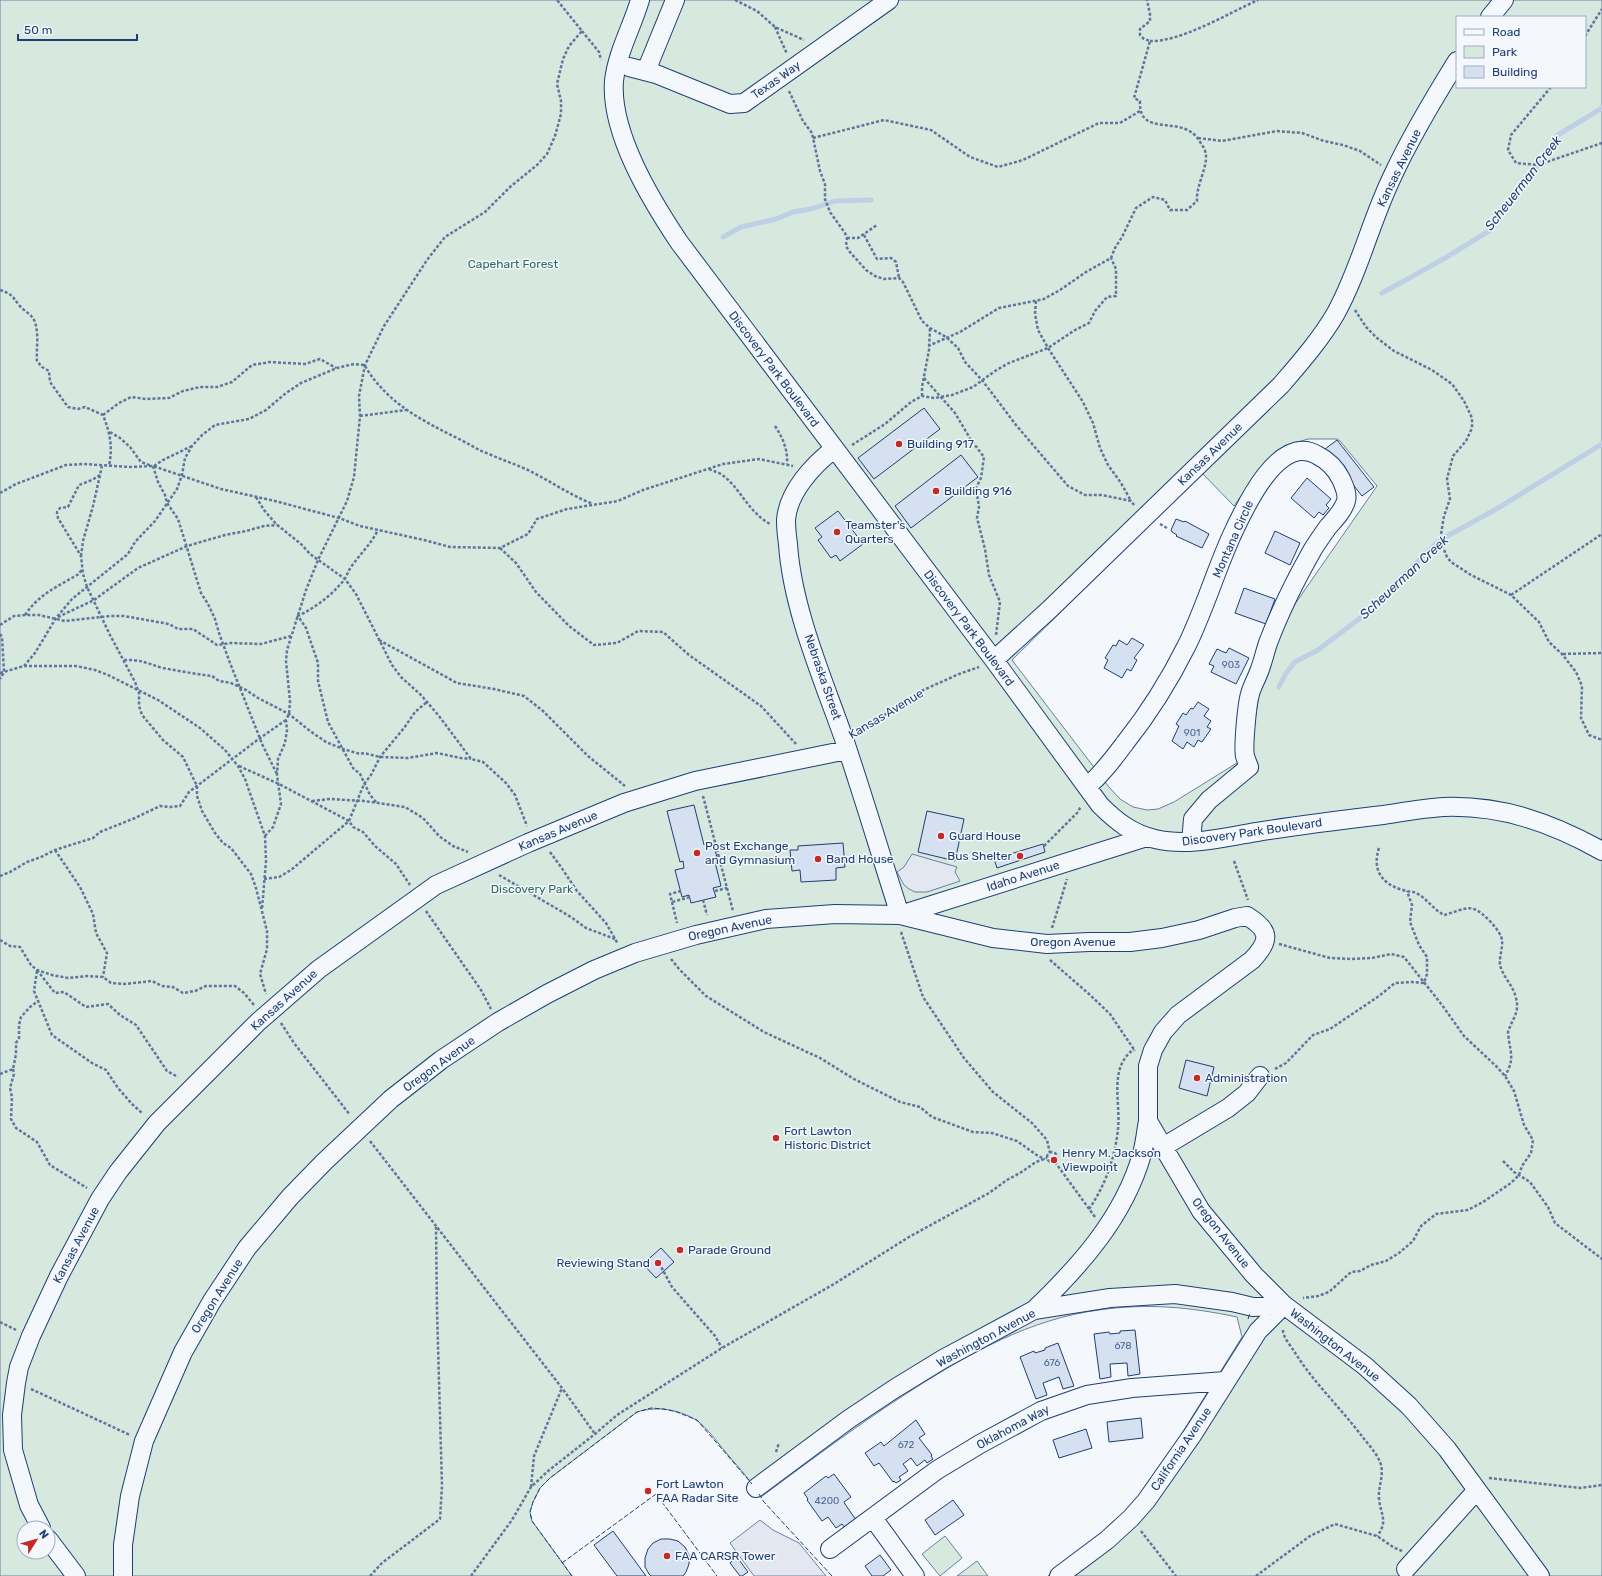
<svg xmlns="http://www.w3.org/2000/svg" width="1602" height="1576" viewBox="0 0 1602 1576" font-family="Rubik,sans-serif">
<rect width="100%" height="100%" fill="#f4f7fb"/>
<path fill="#d7e8df" stroke="#687fa3" fill-rule="evenodd" d="M0,0H1602V1576H1048L1111,1528L1149,1486L1242,1337L1237,1317C1190,1307 1147,1303 1099,1310C1030,1319 970,1353 912,1390C860,1423 811,1460 761,1497C752,1482 740,1469 729,1456C721,1447 706,1426 696,1420C678,1409 657,1406 637,1412L550,1478L540,1488L533,1502L530,1512L532,1521L572,1576H0ZM1457,17H1585V87H1457ZM1308,439H1337L1340,441L1377,486L1295,604L1275,643L1259,695L1254,726L1253,753L1174,802L1158,809L1147,810L1133,807L1120,799L1109,787L1012,660L1202,473L1234,506L1257,473L1284,446ZM24,1528H48V1552H24Z
M945,1536L962,1558L940,1576L922,1554Z
M977,1561L988,1576H957Z"/>
<path fill="#e3e8f0" stroke="#687fa3" d="M912,854L957,867L955,872L960,881L927,892H915L909,889L904,885L897,872L904,867Z
M760,1520L773,1530L799,1543L826,1576H754L730,1543Z"/>
<g fill="none" stroke-linecap="round" stroke-linejoin="round">
<path stroke="#bed0e5" stroke-width="5" d="M723,237L741,227L776,219L793,212L811,209L835,201L871,200
M1382,293L1440,261L1489,231L1513,195L1538,165L1558,135L1602,108
M1279,687L1286,673L1295,662L1318,650L1371,610L1398,581L1440,540L1498,508L1602,444"/>
</g>
<path fill="#d5e0f0" stroke="#1d3f73" d="M924,408L940,429L874,479L858,458Z
M1337,440L1374,487L1362,496L1325,449Z
M961,455L978,477L911,528L895,506Z
M1307,478L1331,499L1326,505L1329,508L1323,515L1319,512L1314,518L1291,498Z
M838,511L863,544L840,561L836,555L831,558L818,540L822,537L815,528Z
M1176,519L1184,522L1185,521L1209,534L1202,548L1176,536L1177,535L1172,532L1171,530Z
M1275,531L1300,543L1290,565L1265,553Z
M1244,588L1275,599L1266,624L1235,613Z
M1132,638L1144,645L1134,658L1137,660L1131,671L1127,669L1122,678L1104,668L1108,660L1105,658L1113,645L1116,646L1119,640L1127,645Z
M1229,648L1249,658L1236,684L1211,672L1214,666L1209,664L1217,649L1226,653Z
M1198,702L1209,709L1204,716L1211,721L1207,727L1211,729L1202,742L1198,740L1194,747L1187,742L1183,749L1172,741L1179,726L1176,724L1183,713L1186,715L1191,708L1193,709Z
M694,805L704,845L713,843L718,861L715,862L721,886L713,888L716,897L691,903L689,895L682,897L675,870L684,868L683,861L680,862L667,811Z
M927,811L964,819L955,861L918,852Z
M843,843L845,867L836,868V880L801,882L800,870L792,871L790,850H798V846Z
M1043,844L1045,852L997,868L994,859Z
M1186,1060L1214,1067L1207,1096L1179,1088Z
M661,1248L674,1262L656,1278L643,1264Z
M1135,1330L1140,1374L1128,1376L1127,1363L1110,1364L1111,1377L1100,1379L1094,1334L1109,1332L1110,1334L1120,1333V1331Z
M1058,1343L1074,1386L1063,1389L1059,1377L1043,1383L1047,1395L1036,1399L1020,1357L1034,1351L1035,1353L1045,1350V1348Z
M1141,1418L1143,1438L1109,1442L1107,1422Z
M916,1420L925,1434L919,1438L932,1455L931,1456L933,1459L927,1463L925,1460L917,1466L911,1458L903,1464L908,1471L899,1477L901,1480L896,1483L894,1481L893,1482L879,1463L874,1466L865,1453L881,1442L884,1446Z
M1086,1429L1092,1448L1059,1458L1053,1440Z
M834,1474L851,1497L844,1502L845,1504L856,1520L845,1528L842,1524L836,1528L828,1517L822,1521L807,1500L808,1499L804,1493L826,1476L828,1478Z
M953,1500L964,1515L935,1535L925,1520Z
M613,1531L646,1576H617L594,1545Z
M661,1539H670L678,1541L685,1547L689,1555V1564L686,1572L683,1576H651L649,1574L645,1567V1558L648,1549L653,1543Z
M880,1555L891,1570L883,1576H872L865,1566Z
M737,1557L748,1572L742,1576H740L730,1563Z"/>
<g fill="none" stroke-linecap="round" stroke-linejoin="round">
<g stroke="#1d3f73" stroke-width="20">
<path id="minor" d="M640,0C632,27 617,53 614,81C610,133 651,200 679,242L994,660L1100,805C1116,821 1132,834 1155,839C1189,847 1224,837 1257,832C1299,825 1341,820 1383,815C1403,812 1424,808 1444,807C1502,805 1552,823 1602,851
M1490,17L1504,0
M629,67L656,74L730,104L744,103L889,0
M646,71L675,0
M834,449C813,465 788,492 786,520C786,528 787,537 788,544C792,607 822,677 843,736C863,795 881,856 900,915
M994,660L1050,609L1281,385C1300,363 1321,339 1336,313C1360,269 1371,220 1393,175C1411,136 1434,98 1457,61
M1087,787C1102,774 1113,759 1125,743C1149,713 1170,679 1187,645C1204,610 1215,573 1231,537C1243,511 1278,432 1317,455C1327,460 1336,469 1341,479C1344,486 1348,494 1346,501C1343,511 1335,519 1328,527C1323,534 1318,541 1313,549C1296,579 1280,611 1268,643C1265,652 1263,661 1260,669C1257,678 1252,686 1250,694C1247,704 1243,747 1245,756C1246,760 1248,764 1249,767L1209,800L1193,819L1191,842
M900,915L1147,837
M1163,1147L1228,1108L1247,1093L1260,1076
M1034,1310C1080,1266 1124,1217 1142,1154C1145,1143 1146,1131 1148,1121
M756,1488L849,1419L894,1389L943,1359L1034,1310L1110,1298L1175,1294L1232,1302L1253,1307L1284,1305
M873,1518L915,1576
M41,1528L29,1505L13,1450L12,1415L16,1383L19,1367L31,1336L59,1276L100,1199L118,1172L157,1123L258,1022L319,969L436,885L528,843L624,803L695,781L847,750
M48,1539L76,1576
M830,1549L937,1470L980,1444L1041,1411L1087,1395L1132,1388L1225,1381
M1406,1569L1477,1490
M123,1576V1545L130,1496L144,1441L183,1352L212,1301L247,1248L290,1197L324,1162L391,1099L441,1060L498,1022L547,994L594,970L635,953L696,935L766,919L835,914L900,915L993,938L1047,944L1089,942H1130L1162,938L1199,930L1235,918L1247,916C1270,930 1271,940 1252,960L1178,1015L1163,1032L1153,1050L1148,1066V1121L1201,1211L1254,1275L1284,1305L1365,1366L1409,1406L1447,1449L1540,1576
M1059,1576L1107,1540L1131,1518L1146,1501L1193,1434L1258,1331L1284,1305"/>
</g>
<path stroke="#5e769c" stroke-width="2.5" stroke-dasharray="3 2" stroke-linecap="butt" d="M735,0L757,11L775,27L804,40
M775,27L787,54
M582,31L599,52L601,60
M1585,36L1602,9
M1150,41C1181,42 1229,13 1258,0
M1551,87L1511,135L1508,150L1516,163L1538,165L1602,143
M789,91L803,121L812,133L820,171L825,184V199L830,212L845,233L847,238L846,246L849,251L866,270L875,276L884,279L899,278L903,282L922,321L930,328L946,337L958,348L965,362L982,380L1016,425L1068,486L1085,495H1102L1131,501L1134,505
M813,138L884,120L931,130L970,157L998,167L1023,160L1099,123H1120L1140,111
M1198,138L1222,141L1277,131L1302,133L1324,141L1343,145L1360,151L1381,165
M864,235L877,259L891,258L896,262L899,278
M847,238H858L877,225
M0,290C12,294 12,296 19,305C23,310 29,313 33,318C40,330 36,348 37,361L42,367L49,371L50,382L68,407L78,409L85,407L103,415C110,433 113,446 109,466
M1036,301L1035,314L1038,330L1048,348L1083,402L1093,423L1100,448L1108,465L1121,483L1131,501
M1355,310L1366,327L1377,338L1394,351L1432,370L1452,384L1464,401L1472,418V428L1466,441L1453,456L1447,479L1450,499L1444,516L1440,540L1447,557L1451,562L1471,575L1511,595L1539,622L1549,642L1562,654L1576,672L1582,686L1581,718L1589,735L1602,740
M928,346L960,332L999,308L1044,299L1060,290L1086,272L1111,258L1115,248L1122,237L1136,208L1153,197L1165,200L1170,210H1187L1197,201C1196,186 1207,168 1206,156C1206,151 1203,146 1200,142C1184,112 1138,140 1140,101L1134,98L1150,41L1144,39L1140,35V29L1150,21V14L1147,0
M365,366C387,403 421,420 459,439C469,444 478,450 489,454C502,460 515,464 528,470C550,481 570,495 593,504
M924,378L955,413L971,440L984,457L981,478L976,488L979,507L977,518L985,549L989,575L1000,602L996,635
M922,396V387L929,350L930,328
M103,415L119,403L131,397L146,399L169,398L183,391L200,387H217L232,382L252,365L270,362L305,364L320,359L336,368
M360,416L406,410
M775,426C783,438 788,450 787,464
M110,432L120,438L130,447L141,462L152,466
M852,445L885,424L911,402L922,396L934,398L952,395L973,387L995,371L1009,363L1048,348L1075,330L1089,323L1095,311L1107,297L1116,296V269L1111,258
M153,466L158,482L165,495L167,503L178,519L201,593L208,604L215,619L219,633L230,663L263,746L277,774
M154,466L163,460L192,446
M709,469C713,471 717,472 721,474C740,487 748,512 770,524
M100,475L92,480L79,485L68,507L60,508L57,512L58,518L81,556L83,574L87,587L110,635L135,682L139,693V706L142,715L163,740L183,757L197,786V796L202,811L215,833L223,843L231,848L251,874L256,888L267,931V949L260,974L266,994
M0,493L16,484L66,465L84,464L129,467L153,466L221,489L275,501L339,518L360,526L424,540L450,547L500,548L528,534L537,519L567,509L618,501L643,490L723,464L759,459L793,466
M256,497L264,510L276,524L301,544L310,554L345,579L356,594L392,665L401,677L421,695L439,716L471,759L483,762L506,783L515,795L527,826
M1160,524L1167,528
M500,548L516,563L536,592L569,626L594,645L617,643L638,631L663,632L689,655L761,706L796,744
M81,556L83,541L93,506L102,466
M1511,595L1602,534
M25,615C38,595 58,586 79,574L82,569
M58,617L94,600L138,568L187,546L225,535L246,531L264,526L277,525
M0,625L14,616L25,615H39L65,621L110,616H124L169,624L178,629H193L217,645L231,643L261,644L291,636
M0,634L2,637L4,672L0,679
M379,640L457,683L494,689L524,696L543,711L588,756L625,786
M1563,654L1602,653
M124,660C141,659 148,664 163,668C179,671 196,674 212,676L219,681L231,683L246,690L258,698L289,714L310,731L326,742L343,749L360,754L364,753L380,757L408,758L437,753L461,758L471,759
M24,666L35,653L56,618L72,599L128,554L135,542L155,521L177,489L182,475L185,458L192,446L202,435L215,425L249,419L266,410L286,393L301,383L337,368L354,364L365,365
M0,673L24,666H76L95,670L108,675L158,700L200,728L225,750L238,766L245,779L265,836L266,861L262,909
M859,732L919,692L959,674L979,667
M239,766L279,784L349,821L353,827L363,832L375,846L396,864L410,885
M703,796L733,911
M312,801L330,799L364,801L405,807L423,818L439,836L453,846L468,852
M376,802L370,795L360,774L353,768L328,722L318,681V663L306,628L298,616C316,607 331,596 344,580C347,576 348,571 351,567C360,554 371,544 378,530
M265,836L273,827L281,804L277,775L278,759L285,743L287,730L286,720L289,714L290,701L286,661L287,650L306,590L318,560L347,501L354,477L360,416L359,396L365,365L384,326L427,260L445,237L485,212L510,187L537,165L547,154L555,136L561,114V101L557,84L563,59L569,46L582,31L557,0
M1044,846L1078,812L1081,806
M1379,848C1372,869 1381,884 1403,890C1408,892 1413,891 1418,894C1428,900 1434,910 1444,915C1453,913 1466,906 1474,909C1483,912 1501,931 1502,940C1503,948 1499,957 1500,965C1503,977 1513,985 1516,998C1520,1013 1512,1019 1508,1032C1508,1035 1509,1039 1509,1041C1512,1057 1513,1062 1505,1076
M55,850L80,887L93,914L96,933L107,953L103,977
M550,852L561,867L577,891L606,923L618,944
M1234,861L1248,900
M499,875L571,917L586,928L615,939
M0,876L10,872L27,862L41,857L55,850L93,838L100,832L135,818L160,806L170,807L180,806L189,792L260,738L286,720
M264,879L279,877L291,870L349,821L364,784L371,775L380,757L404,728L415,712L427,702
M681,891L670,894L672,902L690,897
M715,891L727,888
M703,900L707,915
M672,902L677,923
M426,911L481,990L491,1009
M1052,928L1067,879
M901,932L923,997L964,1058L993,1092L1032,1123L1047,1140L1050,1153
M0,940L10,946L20,947L31,965L37,970L52,975L68,978L87,976L103,977L111,983L125,984L152,981L162,986L173,987L183,993L195,991L206,986H235L244,993L254,1005
M1279,944L1330,958L1352,959L1372,958L1391,954L1404,957L1442,1005L1464,1036L1497,1067L1505,1076L1514,1091L1524,1125L1533,1140L1531,1153L1522,1166L1519,1175L1511,1183L1483,1202L1468,1210L1436,1214L1421,1226L1413,1241L1399,1253L1386,1261L1371,1265L1360,1271L1351,1272L1329,1292L1318,1296L1303,1298
M671,959L679,969L706,996L764,1032L820,1058L854,1079L900,1102L920,1107L932,1117L973,1132L992,1133L1017,1141L1038,1156L1045,1159
M1050,960L1089,994L1110,1014L1135,1051
M37,970L55,993L64,992L86,1007L108,1004L120,1015L136,1025L167,1071L178,1077
M37,971L34,991L52,1035L92,1063L106,1070L118,1088L132,1104L143,1114
M281,1023L294,1043L350,1115
M13,1069L14,1074L10,1088L12,1097L11,1119L16,1128L37,1142L50,1165L87,1188
M1275,1069L1286,1063L1313,1035L1330,1029L1379,996L1395,983L1412,982L1424,983L1427,974V957L1419,945L1410,922L1412,905L1407,891
M0,1074L13,1069L16,1054V1043L19,1038V1025L21,1017L30,1007L38,1001
M370,1141L562,1388L595,1434
M1047 1157a5 5 0 1 1 10 0a5 5 0 1 1-10 0Z
M1503,1161L1514,1172L1530,1182L1548,1207L1555,1223L1602,1259
M1055,1162L1095,1217
M1089,1209C1105,1186 1115,1158 1118,1129C1121,1102 1108,1068 1134,1049
M659,1263L672,1287L715,1336L722,1348
M0,1322L16,1330
M1283,1330C1283,1337 1290,1345 1294,1351C1313,1382 1339,1406 1361,1435C1367,1443 1376,1452 1380,1462C1385,1474 1378,1486 1379,1498C1380,1514 1389,1521 1377,1536
M31,1389L130,1435
M776,1452L779,1443
M1489,1478L1580,1488L1602,1485
M531,1487L534,1456L562,1388
M1141,1531L1176,1576
M370,1576L382,1563L440,1519L442,1486L437,1310L436,1227
M471,1576L512,1520L531,1487L548,1471L595,1434L617,1415L722,1348L834,1284L909,1237L989,1193L1007,1180L1020,1173L1036,1162L1047,1158
M1256,1576L1310,1536L1335,1524L1377,1536L1393,1547L1402,1551"/>
<use href="#minor" stroke="#f4f7fb" stroke-width="18"/>
<path stroke="#1d3f73" stroke-width="1" stroke-dasharray="5 2" stroke-linecap="butt" d="M1248,1319L1250,1313
M759,1494L764,1502L832,1576
M562,1563L656,1494L717,1576
M572,1576L532,1521L530,1512L533,1502L540,1488L550,1478L637,1412L651,1408L664,1409L677,1412L697,1420L752,1484"/>
</g>
<g fill="#c62828" stroke="#f4f7fb" stroke-width="1.5">
<circle cx="899" cy="444" r="4"/>
<circle cx="936" cy="491" r="4"/>
<circle cx="837" cy="532" r="4"/>
<circle cx="941" cy="836" r="4"/>
<circle cx="697" cy="853" r="4"/>
<circle cx="1020" cy="856" r="4"/>
<circle cx="818" cy="859" r="4"/>
<circle cx="1197" cy="1078" r="4"/>
<circle cx="776" cy="1138" r="4"/>
<circle cx="1054" cy="1160" r="4"/>
<circle cx="680" cy="1250" r="4"/>
<circle cx="658" cy="1263" r="4"/>
<circle cx="648" cy="1491" r="4"/>
<circle cx="667" cy="1556" r="4"/>
</g>
<g text-anchor="middle" dominant-baseline="central" stroke-width="3" stroke-linejoin="round" paint-order="stroke">
<g font-size="10" fill="#4b6792">
<text x="1231" y="665">903</text>
<text x="1192" y="733">901</text>
<text x="1123" y="1346">678</text>
<text x="1052" y="1363">676</text>
<text x="906" y="1445">672</text>
<text x="827" y="1501">4200</text>
</g>
<g font-size="12" fill="#1d3f73" stroke="#f4f7fb">
<text transform="translate(776 80) rotate(-35)">Texas Way</text>
<text transform="translate(1399 168) rotate(-64)">Kansas Avenue</text>
<text transform="translate(774 369) rotate(53)">Discovery Park Boulevard</text>
<text transform="translate(1210 454) rotate(-44)">Kansas Avenue</text>
<text transform="translate(1233 539) rotate(-66)">Montana Circle</text>
<text transform="translate(969 628) rotate(53)">Discovery Park Boulevard</text>
<text transform="translate(823 677) rotate(71)">Nebraska Street</text>
<text transform="translate(886 714) rotate(-31)">Kansas Avenue</text>
<text transform="translate(558 831) rotate(-23)">Kansas Avenue</text>
<text transform="translate(1252 832) rotate(-8)">Discovery Park Boulevard</text>
<text transform="translate(1023 876) rotate(-18)">Idaho Avenue</text>
<text transform="translate(730 928) rotate(-12)">Oregon Avenue</text>
<text x="1073" y="942">Oregon Avenue</text>
<text transform="translate(284 1000) rotate(-42)">Kansas Avenue</text>
<text transform="translate(439 1064) rotate(-36)">Oregon Avenue</text>
<text transform="translate(1221 1233) rotate(52)">Oregon Avenue</text>
<text transform="translate(76 1245) rotate(-62)">Kansas Avenue</text>
<text transform="translate(217 1296) rotate(-58)">Oregon Avenue</text>
<text transform="translate(986 1338) rotate(-28)">Washington Avenue</text>
<text transform="translate(1335 1345) rotate(38)">Washington Avenue</text>
<text transform="translate(1013 1427) rotate(-28)">Oklahoma Way</text>
<text transform="translate(1181 1449) rotate(-56)">California Avenue</text>
</g>
<g font-size="12" fill="#2c6c60" stroke="#f4f7fb">
<text x="513" y="264">Capehart Forest</text>
<text x="532" y="889">Discovery Park</text>
</g>
<g font-size="12" fill="#1d3f73" stroke="#f4f7fb" text-anchor="start">
<text x="907" y="444">Building 917</text>
<text x="944" y="491">Building 916</text>
<text x="845" y="525">Teamster's<tspan x="845" dy="14">Quarters</tspan></text>
<text x="949" y="836">Guard House</text>
<text x="705" y="846">Post Exchange<tspan x="705" dy="14">and Gymnasium</tspan></text>
<text x="1012" y="856" text-anchor="end">Bus Shelter</text>
<text x="826" y="859">Band House</text>
<text x="1205" y="1078">Administration</text>
<text x="784" y="1131">Fort Lawton<tspan x="784" dy="14">Historic District</tspan></text>
<text x="1062" y="1153">Henry M. Jackson<tspan x="1062" dy="14">Viewpoint</tspan></text>
<text x="688" y="1250">Parade Ground</text>
<text x="650" y="1263" text-anchor="end">Reviewing Stand</text>
<text x="656" y="1484">Fort Lawton<tspan x="656" dy="14">FAA Radar Site</tspan></text>
<text x="675" y="1556">FAA CARSR Tower</text>
</g>
<g font-size="13" font-style="italic" fill="#1d3f73" stroke="#f4f7fb">
<text transform="translate(1523 183) rotate(-52)">Scheuerman Creek</text>
<text transform="translate(1404 577) rotate(-43)">Scheuerman Creek</text>
</g>
</g>
<rect x="1456" y="16" width="130" height="72" fill="#f4f7fb" stroke="#9eadc5"/>
<rect x="1464" y="29" width="20" height="6" fill="#f4f7fb" stroke="#9eadc5"/>
<text x="1492" y="36" font-size="12" fill="#1d3f73">Road</text>
<rect x="1464" y="46" width="20" height="12" fill="#d7e8df" stroke="#9eadc5"/>
<text x="1492" y="56" font-size="12" fill="#1d3f73">Park</text>
<rect x="1464" y="66" width="20" height="12" fill="#d5e0f0" stroke="#9eadc5"/>
<text x="1492" y="76" font-size="12" fill="#1d3f73">Building</text>
<g transform="translate(36 1540) rotate(53)"><circle r="19" fill="#f4f7fb" stroke="#9eadc5"/>
<path d="M0-3L7 15L0 10L-7 15Z" fill="#c62828"/>
<text y="-6" font-size="11" font-weight="bold" text-anchor="middle" fill="#1d3f73">N</text>
</g>
<path d="M18 34v6h119v-6" fill="none" stroke="#1d3f73" stroke-width="2"/>
<text x="24" y="34" font-size="12" fill="#1d3f73" stroke="#f4f7fb" stroke-width="3" paint-order="stroke">50 m</text>
</svg>
